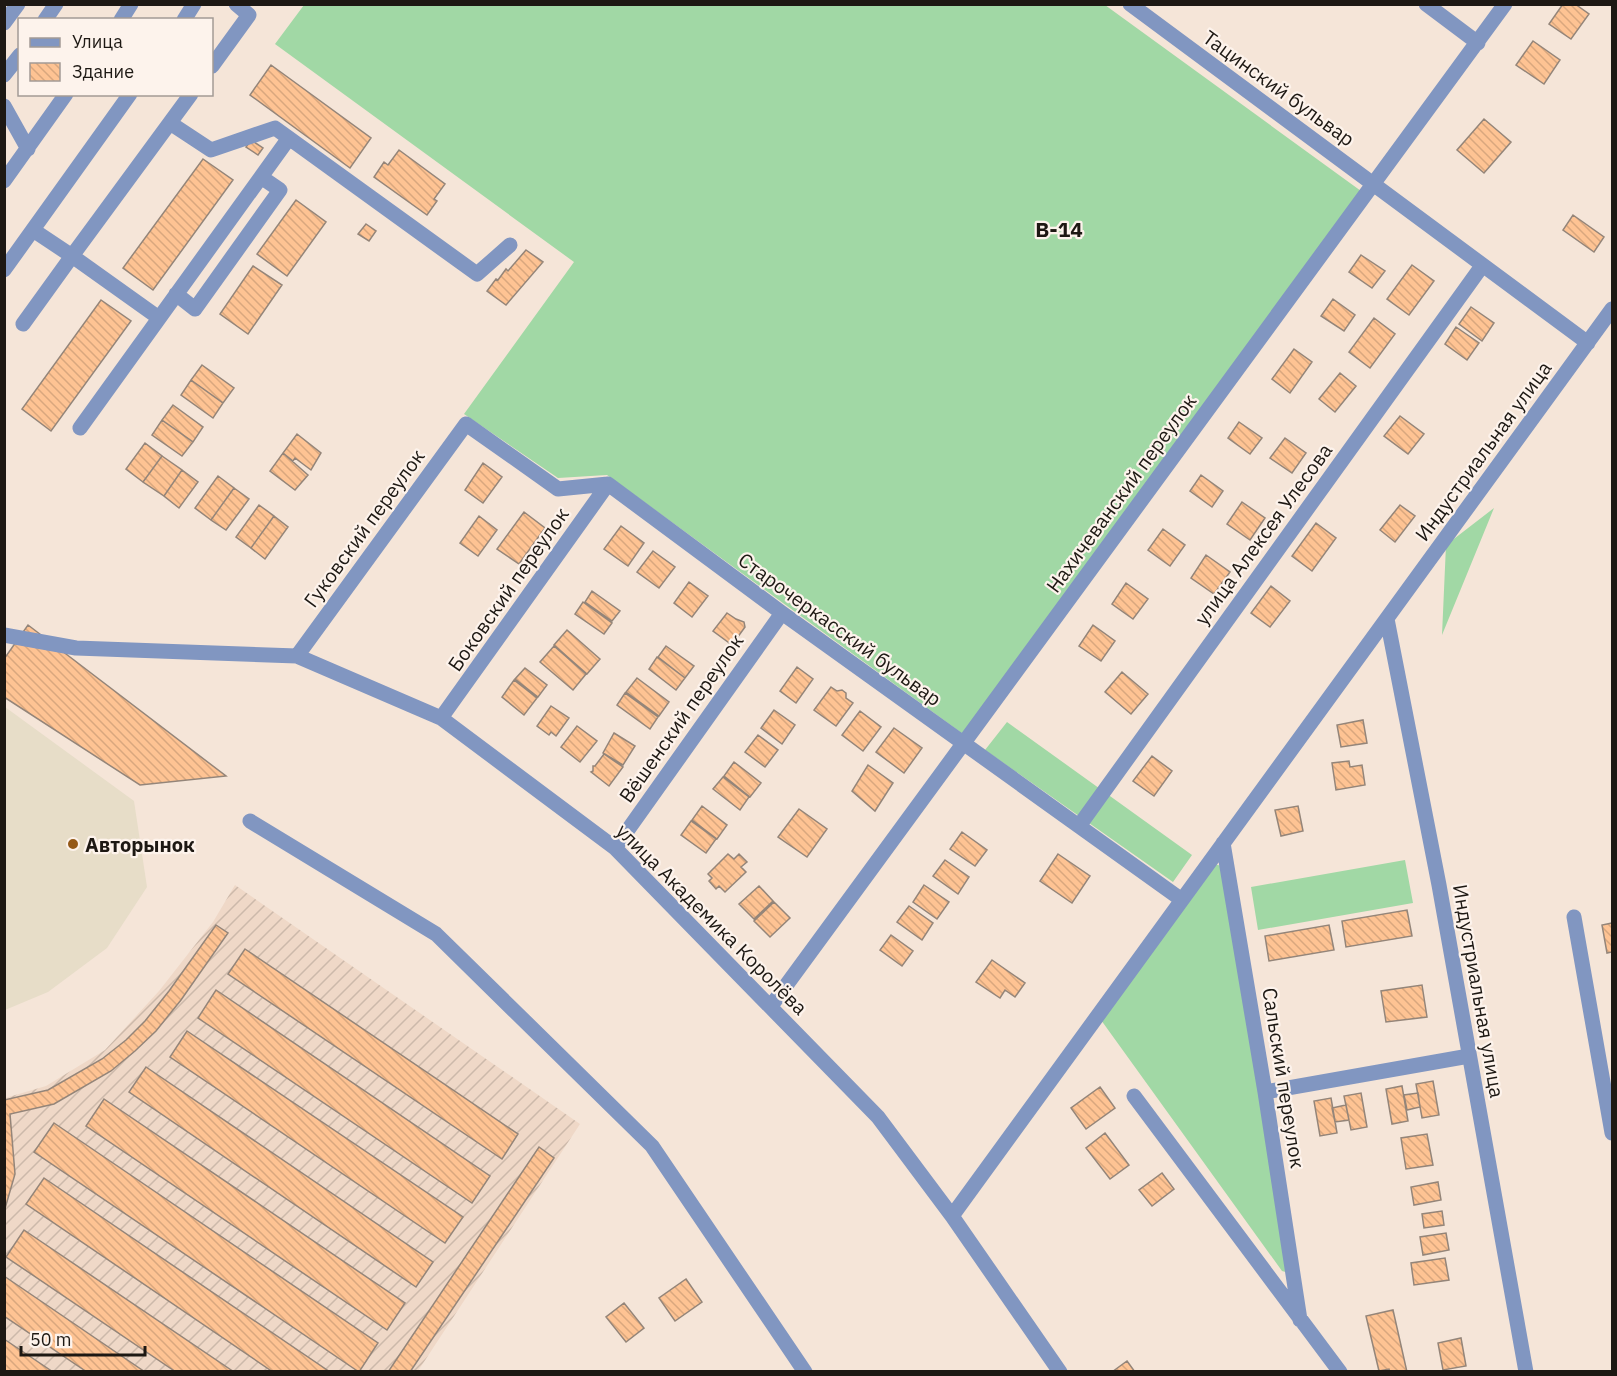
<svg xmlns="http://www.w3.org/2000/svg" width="1617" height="1376" viewBox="0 0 1617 1376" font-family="'IBM Plex Sans',sans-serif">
<defs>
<pattern id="industrial-furrows" width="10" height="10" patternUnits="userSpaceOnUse" patternTransform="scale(1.5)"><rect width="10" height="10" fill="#efd8c7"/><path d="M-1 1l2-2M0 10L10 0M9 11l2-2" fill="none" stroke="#ccb9aa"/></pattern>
<pattern id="building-back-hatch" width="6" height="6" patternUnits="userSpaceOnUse" patternTransform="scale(1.5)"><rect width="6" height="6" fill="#fec393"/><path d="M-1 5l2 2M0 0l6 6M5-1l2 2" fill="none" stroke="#d9a77e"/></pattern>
</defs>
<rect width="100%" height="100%" fill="#f5e5d8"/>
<path fill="#e7ddc8" d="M5,707L134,801L147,887L107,948L48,992L5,1010Z"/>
<path fill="url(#industrial-furrows)" d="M235,885L580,1124L418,1371L5,1372V1098L46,1086L105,1050L159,991L213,922Z"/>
<path fill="#a1d8a5" d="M304,5H1105L1361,191L963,734L607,475L558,478L464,414L574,262L275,44Z
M1494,508L1442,635L1446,545Z
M1007,722L1192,855L1173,882L985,750Z
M1405,860L1413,903L1258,930L1251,887Z
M1215,864L1221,866L1289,1273L1282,1271L1101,1020Z"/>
<path fill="url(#building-back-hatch)" stroke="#948579" stroke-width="1.5" d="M1563,4H1575L1589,14L1571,39L1549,24Z
M1533,41L1560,60L1544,84L1516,65Z
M271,65L371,138L350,168L250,95Z
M1484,119L1511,142L1484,173L1457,150Z
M251,140L263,148L258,155L246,147Z
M399,150L445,184L434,199L437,201L427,215L374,177L384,162L388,165Z
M203,159L233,180L153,290L123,268Z
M296,200L326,222L287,276L257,254Z
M1573,215L1604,237L1594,252L1563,230Z
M366,224L376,231L369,241L358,234Z
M526,250L543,262L506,305L487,291L496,279L498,280L506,269L508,271Z
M1361,255L1385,271L1372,288L1349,272Z
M1412,265L1434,281L1409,315L1387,299Z
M253,266L282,285L248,334L220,314Z
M1333,299L1355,315L1344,331L1321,316Z
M101,300L131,321L51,431L22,409Z
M1471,307L1494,323L1482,341L1459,324Z
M1374,318L1395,334L1370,368L1349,352Z
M1456,327L1479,343L1467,360L1445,344Z
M1294,349L1312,362L1290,393L1272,379Z
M202,365L234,388L223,403L191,380Z
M1340,373L1356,386L1335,412L1319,399Z
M191,380L223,403L213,418L181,395Z
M173,405L203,427L193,442L162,420Z
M1400,416L1424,434L1408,454L1384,436Z
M162,420L193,442L182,456L152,435Z
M1239,422L1262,438L1250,454L1228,438Z
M297,434L321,453L311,470L295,458L293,461L283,453Z
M1285,438L1306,453L1292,473L1270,458Z
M145,443L162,456L143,482L126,469Z
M283,453L308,475L295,490L270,471Z
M162,456L182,470L164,496L143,482Z
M483,463L502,477L483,503L465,490Z
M182,470L198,482L179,508L164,496Z
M1201,475L1223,491L1212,507L1190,491Z
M218,476L234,488L211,520L195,508Z
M234,488L249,499L226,530L211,520Z
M1242,502L1265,518L1250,540L1227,524Z
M259,505L274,516L251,548L236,537Z
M1400,505L1415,516L1395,542L1380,530Z
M524,512L545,528L519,564L497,549Z
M274,516L288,527L265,559L251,548Z
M479,516L497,530L478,556L460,543Z
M1316,523L1336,538L1312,571L1292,556Z
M621,526L644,543L628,566L604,549Z
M1163,529L1185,545L1170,566L1148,550Z
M653,551L675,567L659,588L637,572Z
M1206,555L1230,572L1214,594L1191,578Z
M689,582L708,596L692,617L674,603Z
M1126,583L1148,599L1133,619L1112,604Z
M1271,586L1290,601L1270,627L1251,613Z
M592,591L620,611L612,621L585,602Z
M583,602L612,623L604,634L575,614Z
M727,613L736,619L744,622L745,627L732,645L713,631Z
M28,625L226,776L140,785L4,697V659Z
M1093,625L1115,641L1101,661L1079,646Z
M567,630L600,659L587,674L554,645Z
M554,646L586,674L573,690L540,662Z
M666,646L694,666L685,678L658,657Z
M657,657L685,678L676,690L649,669Z
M797,667L813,679L796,703L780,691Z
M525,668L547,685L538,697L515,679Z
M1122,672L1148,694L1131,714L1105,692Z
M637,678L669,702L659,716L626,692Z
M514,680L537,698L524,715L502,697Z
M831,687L837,691L842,690L846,693V698L853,703L836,726L814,710Z
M625,693L658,717L650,729L617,705Z
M551,706L569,718L556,736L551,732L549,735L537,726Z
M774,710L795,725L782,744L761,728Z
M860,711L881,727L863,751L842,735Z
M1363,720L1367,743L1341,747L1337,725Z
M577,726L597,741L580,762L561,747Z
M894,728L922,748L904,773L876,752Z
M614,733L635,746L623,765L603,753Z
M758,735L778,750L765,767L745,752Z
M604,754L623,767L609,786L591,772L593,771V766H595Z
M1152,756L1172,771L1154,796L1133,781Z
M1349,761L1350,767L1362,765L1365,785L1336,790L1332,763Z
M734,762L761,783L750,797L724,776Z
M868,765L893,783L875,811L852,791Z
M723,777L749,797L740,810L713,789Z
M702,806L727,825L717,839L692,820Z
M1298,806L1303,831L1281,836L1275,810Z
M799,809L827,829L807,857L778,837Z
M691,821L716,839L706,853L681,835Z
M962,832L987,850L975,866L950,849Z
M728,854L734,859L739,854L747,862L741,867L746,872L725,892L719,886L716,889L709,881L712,878L708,874Z
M1058,854L1090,876L1072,903L1040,881Z
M945,860L969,877L958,894L933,876Z
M924,885L949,902L937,919L913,902Z
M759,886L773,901L754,919L739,904Z
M774,902L790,918L770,937L754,921Z
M909,906L933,923L922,940L897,922Z
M1407,910L1412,936L1346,947L1342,921Z
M1612,923V952L1607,953L1602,925Z
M216,925L228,933L181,1000L156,1031L135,1051L111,1071L54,1104L10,1114L15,1174L4,1212V1100L48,1090L102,1059L126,1040L145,1021L169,991Z
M1329,925L1334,950L1269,961L1265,936Z
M891,935L913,951L902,966L880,950Z
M245,949L518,1134L502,1159L228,974Z
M992,960L1025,983L1015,997L1005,990L1000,998L976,982Z
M1422,985L1427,1017L1386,1022L1381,991Z
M216,990L490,1176L472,1203L198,1018Z
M187,1031L463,1217L445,1243L170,1057Z
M146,1067L433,1262L416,1287L129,1092Z
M1433,1081L1439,1115L1422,1118L1416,1084Z
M1402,1086L1408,1121L1392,1124L1386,1089Z
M1100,1087L1115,1108L1086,1129L1071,1108Z
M1361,1093L1367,1127L1351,1130L1344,1096Z
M1418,1093L1420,1107L1407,1110L1404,1095Z
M1331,1098L1337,1133L1320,1136L1314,1101Z
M104,1099L405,1303L387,1330L86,1126Z
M1346,1105L1349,1120L1335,1122L1332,1108Z
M54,1123L378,1343L359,1372L34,1152Z
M1105,1133L1129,1165L1110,1179L1086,1148Z
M1427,1134L1433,1165L1406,1169L1401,1138Z
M539,1147L554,1158L410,1372H388Z
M1162,1173L1174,1189L1152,1206L1139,1190Z
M44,1178L330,1372H273L26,1204Z
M1438,1182L1441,1200L1414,1205L1411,1187Z
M1442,1211L1444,1225L1424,1228L1422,1214Z
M24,1230L234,1372H176L6,1257Z
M1446,1233L1449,1250L1423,1255L1420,1237Z
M1445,1258L1449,1280L1414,1285L1411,1263Z
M4,1276L145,1372H87L4,1316Z
M686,1279L702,1302L675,1321L659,1298Z
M624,1303L644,1328L626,1342L606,1317Z
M1393,1310L1407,1372H1390L1389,1369L1379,1371L1366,1316Z
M1461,1338L1466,1366L1443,1370L1438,1343Z
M4,1339L53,1372H4Z
M1127,1361L1135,1372H1112Z"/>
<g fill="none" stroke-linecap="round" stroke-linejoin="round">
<path stroke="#8196c1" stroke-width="15" d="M1130,4L1588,343
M1426,4L1478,43
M45,20L56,4
M121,20L131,4
M184,20L194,4
M4,23L18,4
M212,66L249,15L236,4
M4,75L20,55
M4,106L28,149
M170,123L211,150L275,128L477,274L510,245
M4,181L66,94
M33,230L72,256L191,94
M4,270L130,94
M176,294L195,309L280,190L261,177
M23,324L72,256L159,318
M80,428L289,138
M1387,619L1439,885L1526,1372
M4,635L76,648L297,656L441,718L615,848L878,1117L952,1216L1060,1372
M297,656L466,424L558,489L608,484L782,613L1182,900
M441,718L608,484
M250,821L436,934L652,1146L805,1372
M1079,826L1482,266
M1223,843L1265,1092L1300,1320
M615,848L782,613
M1574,917L1612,1133
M771,1006L1505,4
M1265,1092L1469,1056
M1134,1096L1340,1372
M952,1216L1612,309"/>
</g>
<circle fill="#945918" stroke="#fdf3ec" stroke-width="2" cx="73" cy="844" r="6"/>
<g text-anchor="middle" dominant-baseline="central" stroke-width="4.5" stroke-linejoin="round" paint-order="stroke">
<g font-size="20" fill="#1d1813" stroke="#fdf3ec">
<text transform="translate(1279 88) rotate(36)">Тацинский бульвар</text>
<text transform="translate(1483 451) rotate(-54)">Индустриальная улица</text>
<text transform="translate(1121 493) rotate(-54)">Нахичеванский переулок</text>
<text transform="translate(364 528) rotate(-54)">Гуковский переулок</text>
<text transform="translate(1263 534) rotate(-54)">улица Алексея Улесова</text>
<text transform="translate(508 589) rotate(-55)">Боковский переулок</text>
<text transform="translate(840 629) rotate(36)">Старочеркасский бульвар</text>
<text transform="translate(681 718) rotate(-55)">Вёшенский переулок</text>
<text transform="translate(712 919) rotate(45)">улица Академика Королёва</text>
<text transform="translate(1479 991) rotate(80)">Индустриальная улица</text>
<text transform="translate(1284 1078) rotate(81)">Сальский переулок</text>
</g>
<g font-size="20" font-weight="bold" fill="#1d1813" stroke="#fdf3ec" text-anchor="start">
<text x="85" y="844">Авторынок</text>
</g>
<g font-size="21" font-weight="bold" fill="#1d1813" stroke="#fdf3ec">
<text x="1059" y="229">В-14</text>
</g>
</g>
<rect width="1617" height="1376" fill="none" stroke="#1d1813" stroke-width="12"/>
<rect x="18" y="18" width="195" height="78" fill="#fdf3ec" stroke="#a39b95" stroke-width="1.5"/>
<rect x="30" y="38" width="30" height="9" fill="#8196c1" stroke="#a39b95" stroke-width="1.5"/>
<text x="72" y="48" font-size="18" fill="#1d1813">Улица</text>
<rect x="30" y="63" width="30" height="18" fill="url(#building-back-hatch)" stroke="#a39b95" stroke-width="1.5"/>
<text x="72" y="78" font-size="18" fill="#1d1813">Здание</text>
<path d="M21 1346v9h124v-9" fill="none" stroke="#1d1813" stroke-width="3"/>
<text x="30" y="1346" font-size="18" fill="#1d1813" stroke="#fdf3ec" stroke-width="4.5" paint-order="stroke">50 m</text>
</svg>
